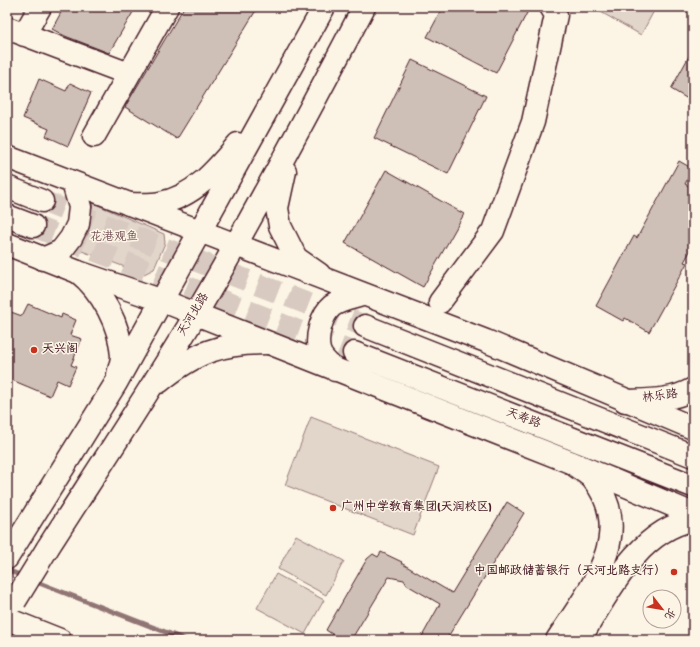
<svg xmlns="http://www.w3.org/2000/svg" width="700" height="647" viewBox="0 0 700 647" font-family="'Gochi Hand','LXGW WenKai TC',sans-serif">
<rect width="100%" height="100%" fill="#fcf5e5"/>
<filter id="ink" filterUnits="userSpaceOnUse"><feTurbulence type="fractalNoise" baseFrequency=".025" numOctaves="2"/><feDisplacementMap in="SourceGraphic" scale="8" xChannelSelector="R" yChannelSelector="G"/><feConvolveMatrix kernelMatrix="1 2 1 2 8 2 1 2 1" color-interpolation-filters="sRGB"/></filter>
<g filter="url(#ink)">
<path fill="#e2d5ca" stroke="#967a7a" d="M592,7H656L641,35Z
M93,203L164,234L165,243L154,269L144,274L79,250L89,232Z
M311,417L439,467L413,535L285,485Z
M296,535L344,561L326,595L278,569Z
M276,574L324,600L305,634L257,608Z"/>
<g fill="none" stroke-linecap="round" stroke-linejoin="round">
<path stroke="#917474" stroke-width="5" d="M7,570L25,577
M34,581L186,640"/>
</g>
<path fill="#cfc0b7" stroke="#4a1f2b" d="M64,7H136L109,53L65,36L52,29Z
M184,7H258L177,139L125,107Z
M443,7H530L496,73L427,37Z
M693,49V102L671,89Z
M412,60L486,96L448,174L374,138Z
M39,79L66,91L70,83L91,93L68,146L46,136L49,129L23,118Z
M679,161L693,169L685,184L693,188V246L684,262L687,263L649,332L625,318L623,321L596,306L634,236L637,238Z
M386,170L464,214L423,287L345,243Z
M28,304L61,318L62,314L76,320L70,335L82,339L71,365L76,367L68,385L57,380L50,396L7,378V321L11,312L22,316Z
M507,502L524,513L446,640H420L440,604L407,585L404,580L389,577L351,640H341L326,630L367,559L373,554L378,557L381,552L402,562L401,563L452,593Z"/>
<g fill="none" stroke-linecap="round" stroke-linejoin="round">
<path stroke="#d8cac0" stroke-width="22" stroke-dasharray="22 11" stroke-linecap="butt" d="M42,201L365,326
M33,226L354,353"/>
<g stroke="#4a1f2b" stroke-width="25">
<path id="minor" d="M7,28L129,74
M24,35L40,7
M94,136L167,7
M440,302L493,231L533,122L556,15L551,7
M625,401C648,400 672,401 693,389
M7,619L60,640
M557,640C587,593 638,534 593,479C589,474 581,470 576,466
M579,640C607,596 637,530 693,520"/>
</g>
<g stroke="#4a1f2b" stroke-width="25">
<path id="major" d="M285,171L277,208L280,226L296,258L319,274
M129,204C139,204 150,205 160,203C194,197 217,169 238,144
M78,272C102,291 120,325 122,356C122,362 119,369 118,375
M159,382C196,352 220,343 268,343
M47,549C97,471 148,394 196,314C255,214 310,110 364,7
M7,558L116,383L324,7"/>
</g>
<g stroke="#4a1f2b" stroke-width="25">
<path id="highway" d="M7,157L486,341L693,428
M7,187L42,201
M7,216L33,226
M7,244L78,272L163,301L570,462L693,514
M43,259L61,251L71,238L78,224L80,207L73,183
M365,326L693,456
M354,353L693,486
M335,370C329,364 321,359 319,350C316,337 321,315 332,306C340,300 353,298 362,295"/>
</g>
<use href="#minor" stroke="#fcf5e5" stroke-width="22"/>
<use href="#major" stroke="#fcf5e5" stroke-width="22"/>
<use href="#highway" stroke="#fcf5e5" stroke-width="22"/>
<g stroke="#4a1f2b" stroke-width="25" stroke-linecap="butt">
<path id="major-bridge" d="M15,601L47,549"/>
</g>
<use href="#major-bridge" stroke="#fcf5e5" stroke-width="22"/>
</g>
</g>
<g fill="#c8321e" stroke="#fcf5e5" stroke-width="1.5">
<circle cx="34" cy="350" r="4"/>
<circle cx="333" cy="508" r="4"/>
<circle cx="674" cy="572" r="4"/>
</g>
<g text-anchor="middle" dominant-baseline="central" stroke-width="3" stroke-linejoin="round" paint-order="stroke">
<g font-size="12" fill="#704c53" stroke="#fcf5e5">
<text x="114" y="238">花港观鱼</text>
</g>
<g font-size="12" fill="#4a1f2b" stroke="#fcf5e5">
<text transform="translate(194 315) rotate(-59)">天河北路</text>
<text transform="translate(660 397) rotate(-7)">林乐路</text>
<text transform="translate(523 419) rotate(21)">天寿路</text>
</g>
<g font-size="12" font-weight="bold" fill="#4a1f2b" stroke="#fcf5e5" text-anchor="start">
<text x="42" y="350">天兴阁</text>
<text x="341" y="508">广州中学教育集团(天润校区)</text>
<text x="666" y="572" text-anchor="end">中国邮政储蓄银行（天河北路支行）</text>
</g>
</g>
<rect width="700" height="647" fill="none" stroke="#fcf5e5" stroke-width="24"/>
<rect x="12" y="12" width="676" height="623" fill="none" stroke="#4a1f2b" stroke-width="1.5" filter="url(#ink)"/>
<g transform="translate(662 609) rotate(121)"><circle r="19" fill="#fcf5e5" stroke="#b59f9b"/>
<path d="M0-3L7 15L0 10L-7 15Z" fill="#c8321e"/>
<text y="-6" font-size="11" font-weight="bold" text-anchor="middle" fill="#4a1f2b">北</text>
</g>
</svg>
